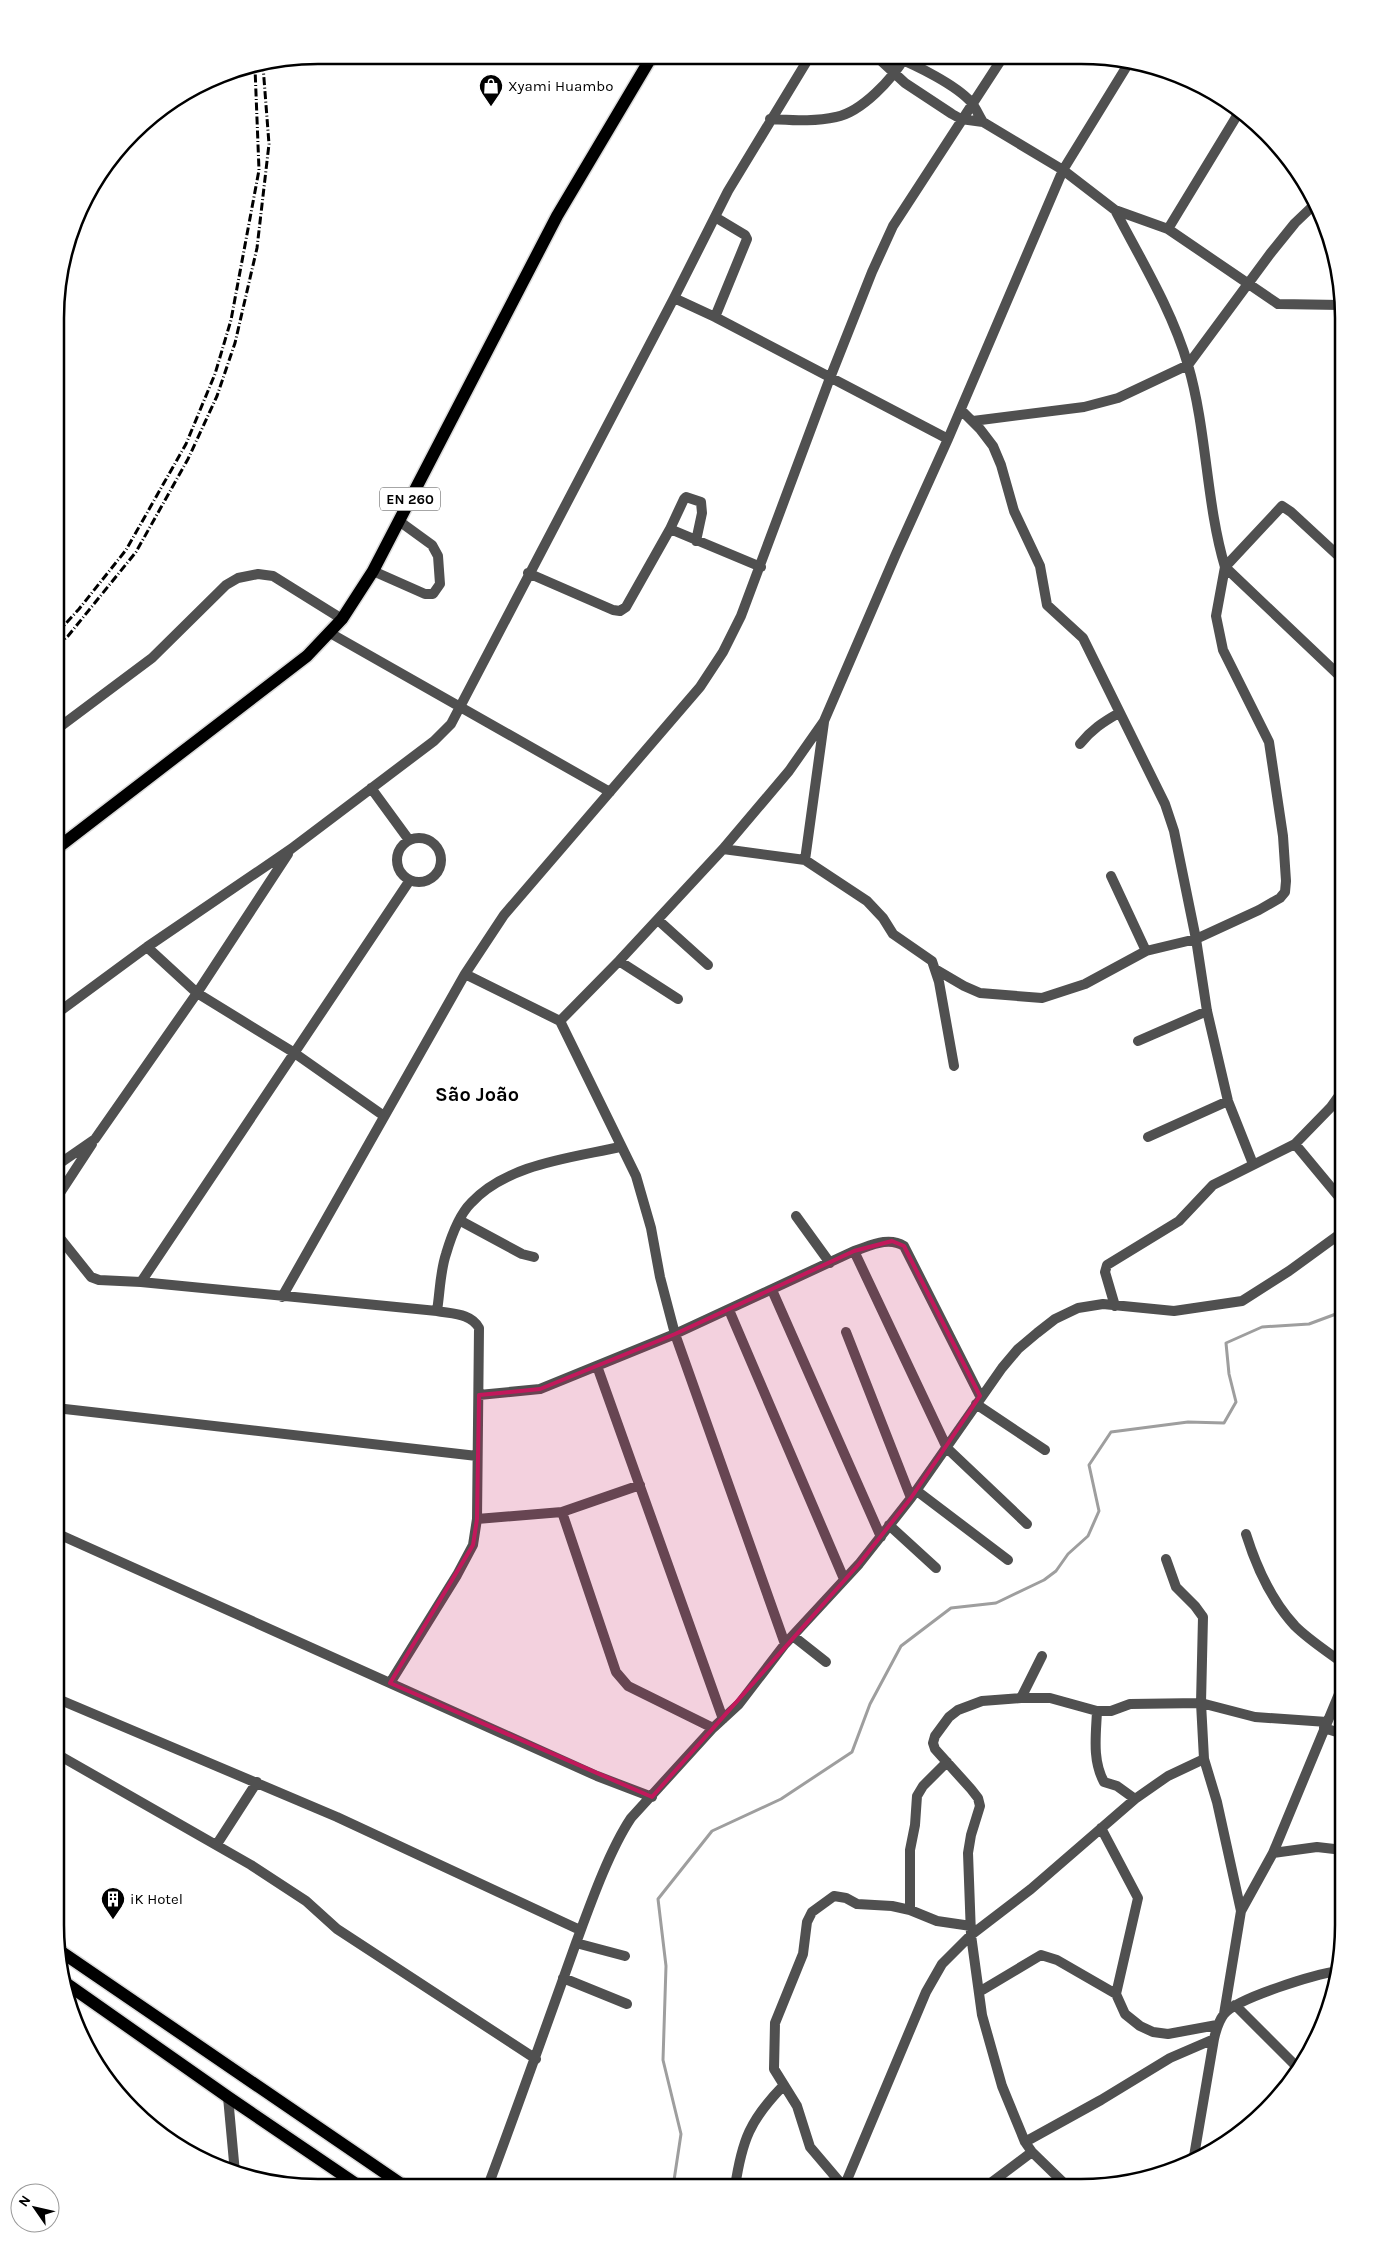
<svg xmlns="http://www.w3.org/2000/svg" width="1399" height="2243" viewBox="0 0 1399 2243" font-family="Karla,sans-serif">
<rect width="100%" height="100%" fill="#fff"/>
<g fill="none" stroke-linecap="round" stroke-linejoin="round">
<path stroke="#9e9e9e" stroke-width="3" d="M673,2187L681,2134L663,2060L666,1966L658,1899L712,1831L781,1799L852,1752L870,1704L901,1646L951,1608L996,1603L1044,1580L1056,1571L1068,1554L1088,1536L1099,1511L1089,1465L1111,1432L1188,1422L1224,1423L1236,1402L1229,1374L1226,1343L1262,1327L1309,1324L1344,1311"/>
<g stroke="#dbdbdb" stroke-width="15">
<path id="major" d="M56,849L307,656L342,619L373,571L557,216L652,56
M60,1951L404,2186
M67,1984L228,2097L359,2186"/>
</g>
<path stroke="#505050" stroke-width="10" d="M877,57L905,83L952,114L961,119L983,122L1063,170L1115,210L1168,229L1278,304L1341,305
M895,57C916,65 956,85 971,102C976,108 979,116 983,122
M770,119C792,120 814,122 836,117C862,112 893,78 905,57
M1115,210C1141,260 1172,310 1188,365C1207,430 1206,504 1225,567L1344,680
M715,217L745,235L747,239L715,317
M1168,229L1241,109
M674,298L715,317L948,439
M961,410L980,429L993,446L1001,465L1014,511L1040,566L1047,605L1083,638L1165,804L1174,831L1196,939L1207,1011L1228,1101L1253,1164
M973,421L1084,407L1118,398L1188,365L1270,254L1295,223L1316,203
M670,529L684,499L686,497L701,502L702,513L696,541
M373,571L425,594H433L440,584L438,556L432,545L399,521
M528,573L613,610L620,611L626,607L670,529L761,567
M330,633L610,792
M57,729L152,658L226,585L238,578L258,574L273,576L342,619
M1080,744C1091,730 1103,722 1119,713
M371,788L409,840
M397 860a22 22 0 1 1 44 0a22 22 0 1 1-44 0Z
M723,849L805,860L867,901L883,918L893,934L932,961L939,982L954,1066
M805,860L824,722
M1111,876L1146,951L1196,939L1259,910L1280,898L1285,892L1286,881L1283,836L1269,742L1223,650L1216,616L1225,567L1282,506L1291,512L1344,561
M658,920L708,965
M147,947L197,993L293,1052L384,1116
M619,961L678,999
M935,969L964,986L980,993L1042,998L1085,984L1146,951
M465,974L560,1021L636,1176L651,1228L660,1277L675,1334L785,1644
M56,1014L147,947L291,849L434,741L451,724L674,298L728,191L810,56
M560,1021L619,961L723,849L789,771L824,721L896,554L948,439L1063,170L1130,61
M1138,1041L1207,1011
M1148,1137L1228,1101
M1295,1144L1344,1203
M56,1166L95,1139L197,993L288,854
M56,1199L92,1144
M796,1216L830,1263
M459,1220L522,1254L534,1257
M56,1233L91,1277L99,1280L141,1282L437,1311C452,1314 471,1313 479,1328L477,1519L473,1545L457,1575L390,1683
M854,1251L947,1448L1027,1524
M141,1282L410,880
M772,1290L881,1537
M282,1297L465,974L504,915L700,687L723,652L741,616L830,378L872,272L893,226L1003,57
M1115,1306L1105,1272L1107,1265L1179,1221L1213,1185L1295,1144L1331,1107L1341,1093L1344,1081
M729,1310L844,1579
M437,1311C440,1292 440,1272 446,1254C451,1237 458,1216 471,1203C507,1164 571,1158 620,1147
M846,1332L911,1498
M597,1366L723,1719
M479,1395L540,1389L675,1334L854,1251C870,1246 888,1236 904,1246L980,1396
M976,1404L1045,1450
M56,1408L477,1456
M917,1491L1008,1560
M562,1512L640,1485
M477,1519L562,1512L616,1672L628,1686L713,1728
M889,1525L936,1568
M56,1533L597,1776L652,1797
M1246,1534C1256,1566 1272,1601 1295,1626C1309,1640 1328,1652 1344,1664
M1166,1559L1176,1587L1195,1606L1203,1617L1201,1703L1204,1759L1217,1802L1241,1911
M793,1636L826,1662
M1021,1698L1042,1656
M58,1699L337,1817L580,1930
M1097,1711C1096,1735 1092,1760 1104,1782L1117,1786L1135,1799
M1324,1728L1343,1734
M55,1753L251,1865L306,1901L337,1929L536,2059
M1101,1828L1138,1898L1116,1994L1125,2014L1140,2026L1153,2032L1168,2034L1217,2025
M217,1844L257,1782
M1273,1853L1317,1847L1343,1850
M910,1910V1850L915,1825L917,1796L923,1786L947,1762
M576,1943L625,1956
M563,1978L627,2004
M979,1992L1041,1955L1057,1960L1116,1994
M1235,2005L1299,2069
M1224,2014L1241,1911L1273,1853L1344,1682
M228,2097L235,2173
M1025,2142L1101,2100L1170,2058L1214,2039
M1193,2162L1214,2039C1216,2030 1218,2022 1224,2014C1237,1998 1316,1974 1338,1971
M488,2186C518,2106 547,2024 576,1943C590,1905 609,1851 631,1818L713,1728L739,1704L785,1644L859,1564L911,1498L1002,1368L1018,1349L1037,1333L1055,1319L1078,1308L1103,1304L1174,1311L1242,1301L1289,1271L1344,1231
M735,2187C742,2140 750,2120 783,2086
M844,2187L926,1992L942,1964L971,1935L1031,1889L1135,1799L1168,1776L1204,1759
M844,2187L810,2147L797,2106L774,2069L775,2023L803,1954L807,1922L812,1912L834,1896L846,1898L857,1904L892,1906L910,1910L937,1921L971,1926
M984,2188L1032,2152
M1069,2188L1032,2152L1025,2142L1002,2086L982,2015L971,1935L968,1853L971,1835L980,1806L978,1798L971,1789L935,1749L933,1743L935,1736L949,1717L958,1710L982,1701L1021,1698H1050L1097,1711H1111L1130,1704L1201,1703L1255,1717L1327,1722"/>
<use href="#major" stroke="#000" stroke-width="12"/>
<path stroke="#000" stroke-width="3" stroke-dasharray="8 2.5 1 2.5" stroke-linecap="butt" d="M57,633L79,609L126,550L186,444L215,374L231,320L259,170L255,68
M57,646L68,636L136,552L188,459L217,396L235,343L257,248L269,144L263,66"/>
</g>
<path fill="#c2185b" fill-opacity="0.2" stroke="#c2185b" stroke-width="4" stroke-linejoin="round" d="M892,1241L904,1246L980,1396L911,1498L859,1564L652,1797L390,1683L473,1545L477,1519L479,1395L540,1389L675,1334L854,1251Z"/>
<defs>
<g id="shop-pin" transform="scale(1.25)"><path d="M0 17L-7.5 6A9.5 9.5 0 1 1 7.5 6Z" fill="#000" stroke="#fff"/><path d="M-5-2.5h2.3a2.7 3.5 0 0 1 5.4 0H5L5.5 6h-11ZM-1.5-2.5h3a1.5 2.3 0 0 0-3 0Z" fill="#fff"/></g>
<g id="building-pin" transform="scale(1.25)"><path d="M0 17L-7.5 6A9.5 9.5 0 1 1 7.5 6Z" fill="#000" stroke="#fff"/><path d="M-4-6H4V6H1V3H-1V6H-4ZM-2.5-4.3h1.7v1.8h-1.7ZM.8-4.3h1.7v1.8H.8ZM-2.5-1h1.7V.8h-1.7ZM.8-1h1.7V.8H.8Z" fill="#fff"/></g>
</defs>
<g fill-rule="evenodd">
<use href="#shop-pin" x="491" y="86"/>
<use href="#building-pin" x="113" y="1899"/>
</g>
<g text-anchor="middle" dominant-baseline="central" stroke-width="5" stroke-linejoin="round" paint-order="stroke">
<rect fill="#fff" stroke="#4c4c4c" stroke-width="1" x="380" y="487.5" width="60" height="23" rx="4"/>
<g font-size="14" font-weight="bold" fill="#000">
<text x="410" y="499">EN 260</text>
</g>
<g font-size="15" fill="#000" stroke="#fff" text-anchor="start">
<text x="508" y="86">Xyami Huambo</text>
<text x="130" y="1899">iK Hotel</text>
</g>
<g font-size="20" font-weight="bold" fill="#000" stroke="#fff">
<text x="477" y="1094">São João</text>
</g>
</g>
<path d="M0 0H1399V2243H0ZM318 64H1081A254 254 0 0 1 1335 318V1925A254 254 0 0 1 1081 2179H318A254 254 0 0 1 64 1925V318A254 254 0 0 1 318 64Z" fill="#fff" fill-rule="evenodd"/>
<path fill="none" stroke="#000" stroke-width="2.5" d="M318 64H1081A254 254 0 0 1 1335 318V1925A254 254 0 0 1 1081 2179H318A254 254 0 0 1 64 1925V318A254 254 0 0 1 318 64Z"/>
<g transform="translate(35 2208) rotate(304)"><circle r="24" fill="#ffffff" stroke="#999999"/>
<path d="M0-4L9 19L0 12L-9 19Z" fill="#000000"/>
<text y="-8" font-size="14" font-weight="bold" text-anchor="middle" fill="#000000">N</text>
</g>
</svg>
